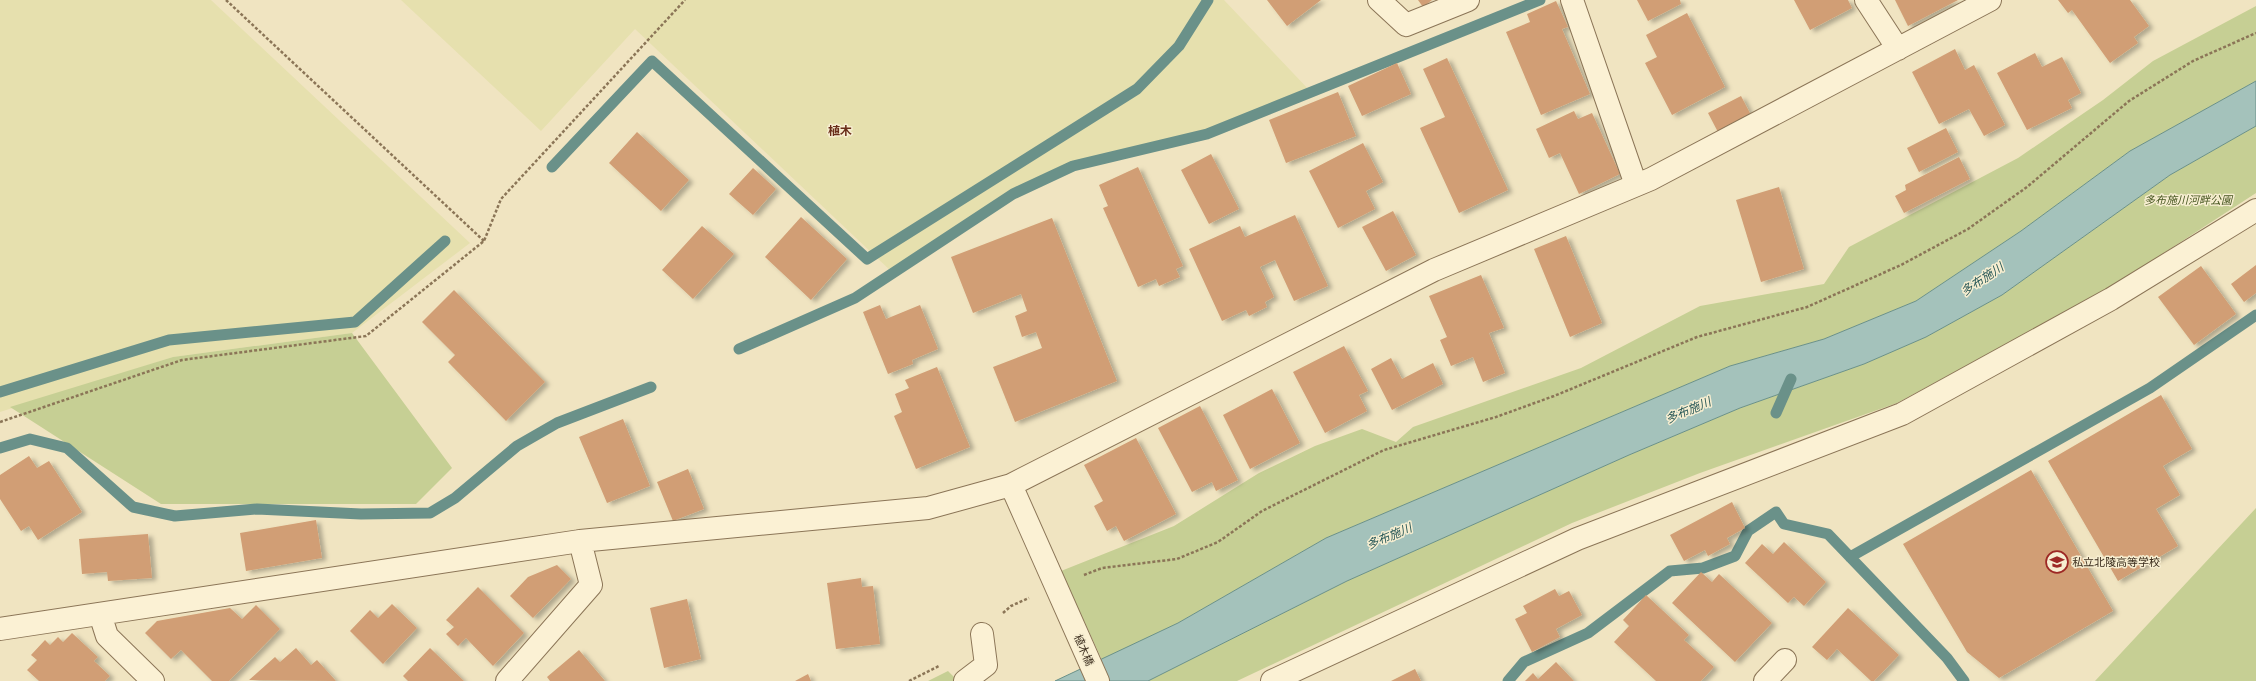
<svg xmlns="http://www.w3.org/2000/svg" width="2256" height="681" viewBox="0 0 2256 681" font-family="'PT Serif','Noto Sans JP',serif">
<defs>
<filter id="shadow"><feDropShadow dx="4.5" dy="2.5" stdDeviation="2" flood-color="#0004"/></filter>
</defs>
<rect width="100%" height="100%" fill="#f0e4c1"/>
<path fill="#e6e0ae" d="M0,0H211L470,243L352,333L173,357L0,412Z
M401,0H1224L1311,92L1207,134L1073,166L1013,194L893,273L635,29L541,131Z"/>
<path fill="#c6cf94" d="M2256,6V81L2130,151L2021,231L1916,301L1824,339L1730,366L1326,538L1178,623L1102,660L1061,571L1174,526L1259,473L1315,446L1362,429L1396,442L1413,427L1581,368L1700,306L1824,284L1849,247L2018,158L2103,100L2153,61Z
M2256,126V193L2107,290L1897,403L1700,473L1572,523L1237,681H1148L1347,581L1629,455L1740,408L1864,364L1926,337L2002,295L2170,175Z
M352,333L452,468L416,504H161L10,407L173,357Z
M2256,508V681H2095Z
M948,671L958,681H928Z"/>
<path fill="#a4c2bb" stroke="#6a9189" d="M2256,81V126L2170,175L2002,295L1926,337L1864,364L1740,408L1629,455L1347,581L1148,681H1055L1178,623L1326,538L1730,366L1824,339L1916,301L2021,231L2130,151Z"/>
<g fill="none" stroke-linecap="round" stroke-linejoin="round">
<path stroke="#6a9189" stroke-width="11" d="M552,167L652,61L867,259L1137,89L1179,46L1208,0
M739,349L855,298L1013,194L1073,166L1207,134L1540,0
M0,392L169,340L355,322L445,241
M1776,413L1791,379
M0,448L30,439L67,448L133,507L175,516L257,509L361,514L430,513L455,498L517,446L557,423L651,387
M1850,557L2150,388L2256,315
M1508,681L1524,662L1588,633L1670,571L1703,568L1735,556L1748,531L1776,512L1784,524L1828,534L1947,658L1964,681"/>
</g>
<path fill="#d19e74" filter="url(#shadow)" d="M1267,0H1321L1287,26Z
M1418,0H1432L1423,7Z
M1637,0H1680L1681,4L1648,21Z
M1794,0H1848L1852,8L1810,30Z
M1895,0H1958L1908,26Z
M2058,0H2130L2149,26L2134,37L2138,43L2110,63L2072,10L2068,13Z
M1556,1L1568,27L1562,29L1590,94L1541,115L1506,32L1530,22L1527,14Z
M1687,13L1725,87L1672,115L1645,63L1657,57L1646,35Z
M1955,49L1965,70L1974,65L2005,125L1984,136L1969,109L1939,124L1912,72Z
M2035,53L2042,67L2062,57L2081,93L2068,100L2072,108L2027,130L1997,73Z
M1447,58L1508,190L1459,213L1420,128L1445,117L1423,69Z
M1397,63L1411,94L1362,116L1348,86Z
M1338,92L1356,136L1286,163L1269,120Z
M1741,96L1752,117L1719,134L1708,113Z
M1574,111L1578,119L1592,113L1620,174L1579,194L1560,153L1549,158L1536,129Z
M1946,128L1958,152L1919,172L1907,148Z
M637,132L689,180L661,211L609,163Z
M1363,143L1383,182L1366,191L1375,209L1338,228L1309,171Z
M1211,154L1239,209L1209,224L1181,170Z
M1959,157L1970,179L1904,213L1895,196L1906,190L1905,185Z
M1138,167L1183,266L1176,269L1180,277L1159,286L1156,279L1138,287L1103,208L1108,206L1099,185Z
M753,168L776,189L753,215L729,194Z
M1779,187L1804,269L1761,282L1736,200Z
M1393,211L1416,255L1386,271L1362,227Z
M1295,215L1328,286L1294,301L1275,260L1260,267L1274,297L1265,302L1267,307L1249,316L1246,310L1222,321L1189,249L1240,226L1245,237Z
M801,217L847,259L811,300L765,257Z
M1052,218L1117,381L1015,422L993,367L1042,348L1036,332L1022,337L1015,316L1027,311L1021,294L973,313L951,257Z
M702,226L734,254L693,299L662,270Z
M1566,236L1602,323L1570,337L1534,249Z
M2256,265V293L2244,302L2231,284Z
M2201,266L2236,314L2194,345L2158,297Z
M1481,275L1504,328L1489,333L1505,373L1483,382L1473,357L1451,366L1440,340L1447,337L1429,296Z
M454,290L545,382L506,421L448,362L455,355L422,322Z
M880,305L886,319L920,305L938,349L912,360L913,364L888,374L863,312Z
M1344,346L1368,391L1359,395L1367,411L1325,433L1293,372Z
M1391,358L1402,379L1433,363L1443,384L1392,410L1371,369Z
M937,367L970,447L916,469L894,416L902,412L895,394L909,388L905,380Z
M1272,389L1300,443L1250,469L1223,415Z
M2161,395L2192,449L2163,466L2180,495L2156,509L2178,546L2118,581L2048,461Z
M1200,406L1238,480L1216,491L1212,482L1192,492L1158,428Z
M623,419L650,486L607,503L579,437Z
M1136,438L1176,514L1124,541L1116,526L1107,531L1094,506L1103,501L1084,465Z
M29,456L37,468L49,461L82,512L38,540L29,526L21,531L0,499V475Z
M688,469L704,509L673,521L657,482Z
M2031,470L2113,611L1999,678L1967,652L1903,544Z
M1732,502L1745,528L1727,538L1730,544L1708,556L1705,550L1684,561L1670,535Z
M316,520L322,558L246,571L240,533Z
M148,534L152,578L108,581L107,572L82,574L79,539Z
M1784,542L1826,582L1804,606L1794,597L1788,603L1745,563L1762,544L1773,554Z
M557,565L571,579L533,618L510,596L528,577Z
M1701,572L1712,582L1719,574L1772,623L1735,662L1672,603Z
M861,578L862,587L873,586L880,644L836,649L827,583Z
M478,587L524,633L493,666L466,638L458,646L446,634L454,627L446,620Z
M1555,589L1559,596L1569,591L1582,615L1556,629L1560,637L1532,652L1515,619L1527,613L1523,606Z
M1646,595L1689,635L1684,640L1714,667L1701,681H1656L1614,642L1629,626L1623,620Z
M687,599L701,659L664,668L650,608Z
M392,604L417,628L383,664L350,631L370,610L378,618Z
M256,605L280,629L229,681H212L181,650L171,659L145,633L157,621L230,608L242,619Z
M1848,608L1899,655L1874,681H1871L1837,649L1827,660L1812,647Z
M72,633L98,657L94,661L110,676L105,681H39L27,670L37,660L31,655L45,640L50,645L58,637L63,642Z
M296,648L311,665L317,660L336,681L249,680L275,657L280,662Z
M430,648L464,681H408L403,676Z
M579,650L605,681H550L547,677Z
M1556,662L1574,681H1525L1533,673L1538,679Z
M1415,669L1421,681H1391Z
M808,674L811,681H795Z"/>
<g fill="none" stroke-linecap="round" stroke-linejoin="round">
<g stroke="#8b7557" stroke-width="24">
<path id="minor" d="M1379,0L1406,25L1468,0
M1572,0L1636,185
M1866,0L1898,49
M1011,485L1098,681
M100,614L107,636L153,681
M0,629L580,541L928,508L1011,485L1434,270L1651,179L1990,0
M507,681L591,585L580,541
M965,681L986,665L982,634
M1272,681L1577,539L1902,414L2111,299L2256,210
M1765,681L1785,660"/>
</g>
<path stroke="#8b7557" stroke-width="2.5" stroke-dasharray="3 2" stroke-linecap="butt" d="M226,0L484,241
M0,422L182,360L366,336L484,241L501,199L685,0
M1084,575L1102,568L1177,559L1218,542L1262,511L1384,450L1496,417L1554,396L1697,337L1807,307L1901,265L1968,229L2027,187L2129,101L2193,61L2256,33
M1003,613L1011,606L1029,598
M909,681L939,666"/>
<use href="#minor" stroke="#fbf1d4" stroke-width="22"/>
</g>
<defs>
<g id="school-ring" transform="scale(1.15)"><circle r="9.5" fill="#f7eed1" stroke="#9d2824" stroke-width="1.5"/><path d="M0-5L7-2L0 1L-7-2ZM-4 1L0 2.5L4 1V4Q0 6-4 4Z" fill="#9d2824"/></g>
</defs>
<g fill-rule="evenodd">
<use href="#school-ring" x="2057" y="562"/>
</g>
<g text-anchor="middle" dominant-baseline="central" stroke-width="3" stroke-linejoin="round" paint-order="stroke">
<g font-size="11" font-style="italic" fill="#485722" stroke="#f7eed1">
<text x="2188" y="200">多布施川河畔公園</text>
</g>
<g font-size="11" fill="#3a2c1c" stroke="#f7eed1" text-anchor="start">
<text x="2072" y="562">私立北陵高等学校</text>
</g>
<g font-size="11" fill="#3a2c1c" stroke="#f7eed1">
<text transform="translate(1084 650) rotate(66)">植木橋</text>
</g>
<g font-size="12" font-weight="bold" fill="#692d19" stroke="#f7eed1">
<text x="840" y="130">植木</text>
</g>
<g font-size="12" font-style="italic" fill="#2b5a59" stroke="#f7eed1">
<text transform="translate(1982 279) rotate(-34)">多布施川</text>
<text transform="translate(1688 410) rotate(-23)">多布施川</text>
<text transform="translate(1389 536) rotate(-23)">多布施川</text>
</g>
</g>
</svg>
